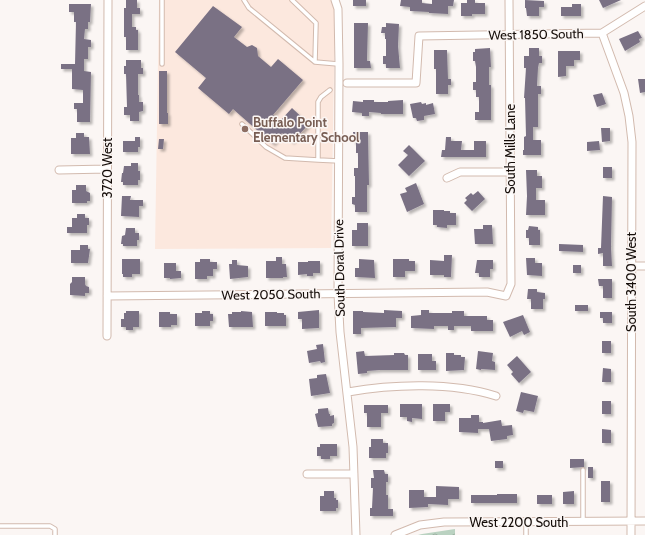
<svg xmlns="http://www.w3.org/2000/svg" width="645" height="535" viewBox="0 0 645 535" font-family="Cabin,sans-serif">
<defs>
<pattern id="park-crowns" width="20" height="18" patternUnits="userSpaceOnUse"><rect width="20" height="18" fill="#bad2c1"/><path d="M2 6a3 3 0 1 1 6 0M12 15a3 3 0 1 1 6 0" fill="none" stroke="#9fb3a4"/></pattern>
<filter id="shadow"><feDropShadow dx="2.5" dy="2.5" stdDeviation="1" flood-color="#0004"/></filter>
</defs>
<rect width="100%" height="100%" fill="#fbf6f4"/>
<path fill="#fce8de" d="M159,0H331L335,11L331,248L155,249Z"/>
<path fill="url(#park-crowns)" d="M455,529V535H418L422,534Z"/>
<path fill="#7a7184" filter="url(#shadow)" d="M126,0H137V8H140V14H132V27H136V30H138V50H126V37H124V8H126Z
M353,0H366V6H353Z
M401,0H422V3L432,4V0H454L453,6H448V14L429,13V12L410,11V7L400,6Z
M467,0H475V3H485V14H472V16H461V3H467Z
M525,0L544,1V7H539V16H527L526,8H525Z
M599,0H621L603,8Z
M69,4H91L90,22H88V29H85L84,39L91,40V47H88V59H84V71L91,72L90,122H77V109H74V103H83V90L72,89V69H61V64H75L76,22H74V12H69Z
M572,4H581V16H561V7H572Z
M213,6L242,27L234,37L247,47L252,45L257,48L258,56L271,67L278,59L303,80L273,115L280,121L292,108L309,124L292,142L282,133L273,144L233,109L229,114L198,88L206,78L175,52Z
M354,23H368L367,61H370L371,68H354Z
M386,23L399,24L398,46L400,68H386V64H383V56H386V39H385V33H381L382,27H386Z
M638,31L642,38L639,39L640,42L625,51L619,39Z
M490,48L491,67H489V85H491V120H475V112H479V97H476V90H473V82H476V67L475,61H473V52H475V49Z
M529,48H539V56H542V63H539L538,68L537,86H541V94H538V127H533V140H541V155H523V150H524V137L526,136L525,98H524L526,68H524V56H529Z
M434,50H447L448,79H451V85H448V94H436V69H434Z
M558,51H580V60H574V66H566V76L558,77Z
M126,60H141V68H143V74H138V95H139V102H143V111L139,112V121H130V115H124V107H127L126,74H124V66H126Z
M159,71H167V113H168V124H159Z
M638,79H645V92L640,93Z
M602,93L606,104L597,107L593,95Z
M363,100H374V102H388V101L403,100V114H381V113L369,112V116H362V113L352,112L353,101L363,102Z
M421,102L422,104L426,103V105L433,103L435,114L424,116V120L417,121L416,118H413L410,104Z
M601,128H610V141L602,142Z
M353,132H368L369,185H367V212H355V205L352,204V197H355V176H354V168H358V153H356V142H353Z
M76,133H84V137H89L90,154H71V138H76Z
M135,137H140V147H138V152H123V141H135Z
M446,137H451V141H462L461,150H474V141H486V157H441L442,150H445Z
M159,139H164L163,149H158Z
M599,141L600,150L587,151V142Z
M409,145L425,161L409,176L398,165L408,155L403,151Z
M131,163H138V171H140V180H138V185H123V182H121L122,173H123L124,166H131Z
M603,167H612V178H603Z
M526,170H537V176H542V188H536V200H545V215H526L527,196Z
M416,183L424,204L407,212L400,194L407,192L405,188Z
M76,185H86V191L90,193V201H87V203H72V190H76Z
M478,191L485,199L472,211L464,203L467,200L465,198L471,193L473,195Z
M122,196H131L130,200H143V206H139V217L121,216Z
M603,196L612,197L611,247L612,266H603V253L598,254V248H601Z
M433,210H444V211H450V213H456V225H447V228L437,227V225H433Z
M77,214H85V218H89V225H87V233H67V227H72V218H77Z
M357,223H368V246H352V230H357Z
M483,225H492L493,244H475L474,229H483Z
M529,226L538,227V230H540V245H529V238H526V230H528Z
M126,228H135V233H139V240H137V246H123V244H121L122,236L125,235Z
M559,244L583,245V252L559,251Z
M80,245H88V249H90L88,263H71V250H80Z
M444,255H452L451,277H444V275H430V260L444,261Z
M276,257H282V264H286L287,277H283V278H266V261H276Z
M526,258H535V263H542V276L527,275Z
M122,259H140V274H132V277H123V274H122Z
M200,259H210V262H217V269H213V276H207V279H195V262H200Z
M359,259L374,260L375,278L355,277V268H359Z
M393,259H409V261H415V271H405V277H393Z
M232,260H237V265L248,266V277L230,279L229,264H232Z
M477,260H493V269H490V277H479V273H475Z
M308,261H320V273H313V276H307V274L298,275V262H308Z
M164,263H176V271H181V278L170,279V278H164Z
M573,265H581V273H573Z
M72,277H85V284L86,286L89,287V293H85V296L70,295V284L72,282Z
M598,279H612V298H603V286H599Z
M528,289H537V292L545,293V299H543V309H531V299H527Z
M575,305H588V311H575Z
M319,310V328L302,329V319H298V312Z
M384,310L402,311V318H396V327L361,328V334H353V311H363V312L384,313Z
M421,310H429V313H452V311H464V316H487V320H493V331H471V326H454V330H448V326H434V329L411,328V316L421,315Z
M126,311H139V327H133V330H126V327H121V319H124V313H126Z
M202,311H210V314H213V321H210V326H195V313H202Z
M241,311L252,312L253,327H229L228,314H232V312H241Z
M159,312H170V314H177V325H171V327H159Z
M265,312H277V313H284V315H286V326H265Z
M600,312H612V323H603V318H600Z
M523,315L530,332L524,335L522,331L510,337L503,322Z
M602,341H611V353H602Z
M323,344L325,362L321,363L320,361L309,363L307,351L317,349L316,345Z
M364,351L365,356L394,355V353H404L405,355H408V370H380L367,371V373L358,374L356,352Z
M478,351L493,353L492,361L495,362V370L481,369V370L476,369Z
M446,353H454V355H461V357H465L464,370L446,371Z
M418,354H432V361H436V370H418Z
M517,356L531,372L519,383L511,374L513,372L507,365Z
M603,368L611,369V382H602Z
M326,374L330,393L311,396L309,379L317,378V375Z
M521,392L538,396L534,412L524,410L523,413L516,411Z
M602,401H611V414H602Z
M400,404H422V419L412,418V422L407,421V417H400Z
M433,404H450V412H445V421H433Z
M364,405H388V413H381V427H367V413H364Z
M328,408L329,414H330V416L334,415V423L332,424V426L318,427L315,414L318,413V409Z
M471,415H479V422H483V423L501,420L502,426L512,425L513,435L507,436V439L491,441L489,429H478V433L459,432V418H471Z
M602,429L611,430V443H602Z
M371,439H383V443H388V453H386V458H369V447H371Z
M320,444H337V456H330V459H321V456H317V447H320Z
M570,459H584V467L570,468Z
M495,461H503V468H495Z
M588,467H593V478H588Z
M373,470H384L385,474H388V482H386V495H388V509H393V516H370V508H372L373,488H371V478H374Z
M601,481H610V502H601Z
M436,486L459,487V499H448V505L428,504V507L409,508V490H424V497H436Z
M324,491H334V498H336V500H338V508H336V511H320V496H324Z
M574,491V504H563V492Z
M497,494H517V503H471V495H497Z
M537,495H552V504H537Z"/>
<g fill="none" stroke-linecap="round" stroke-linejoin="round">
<g stroke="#d2baae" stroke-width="5.5">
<path id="service" d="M162,0V64
M244,0L249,8L315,62L338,64
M292,0L316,23L315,62
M330,90L321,97L318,102V160L339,161
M242,124L266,147L285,158L318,160
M583,470V521
M526,522V535
M0,526H50L55,529V535"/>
</g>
<g stroke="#d2baae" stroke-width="9">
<path id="minor" d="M335,0L338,9L339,64L338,294L340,332L353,447L356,535
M602,33L624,93L629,116L632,142L631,535
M347,83H416L419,36L602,33L645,6
M59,170L107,169
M447,178L460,172H510
M631,266H645
M107,296L487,292L506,296L511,284L509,0
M107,336L108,0
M348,392C393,384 452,382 496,396
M307,474H354
M395,535L420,525L444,522L645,521"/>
</g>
<use href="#service" stroke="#fff" stroke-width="3.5"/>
<use href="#minor" stroke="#fff" stroke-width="7"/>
</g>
<circle fill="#8d6e63" stroke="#fbf6f4" stroke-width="1.5" cx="245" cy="129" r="4"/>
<g text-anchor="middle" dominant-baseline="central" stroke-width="3" stroke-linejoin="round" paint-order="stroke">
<g font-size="13" fill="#150d09" stroke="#fbf6f4">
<text transform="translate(536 34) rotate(-1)">West 1850 South</text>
<text transform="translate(510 149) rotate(-90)">South Mills Lane</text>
<text transform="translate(107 168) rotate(-90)">3720 West</text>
<text transform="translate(339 268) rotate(-91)">South Doral Drive</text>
<text transform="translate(631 282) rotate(-90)">South 3400 West</text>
<text transform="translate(271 294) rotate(-1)">West 2050 South</text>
<text x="519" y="522">West 2200 South</text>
</g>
<g font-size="13" font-weight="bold" fill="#785e54" stroke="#fbf6f4" text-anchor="start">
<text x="253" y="122">Buffalo Point<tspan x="253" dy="15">Elementary School</tspan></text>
</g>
</g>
</svg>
